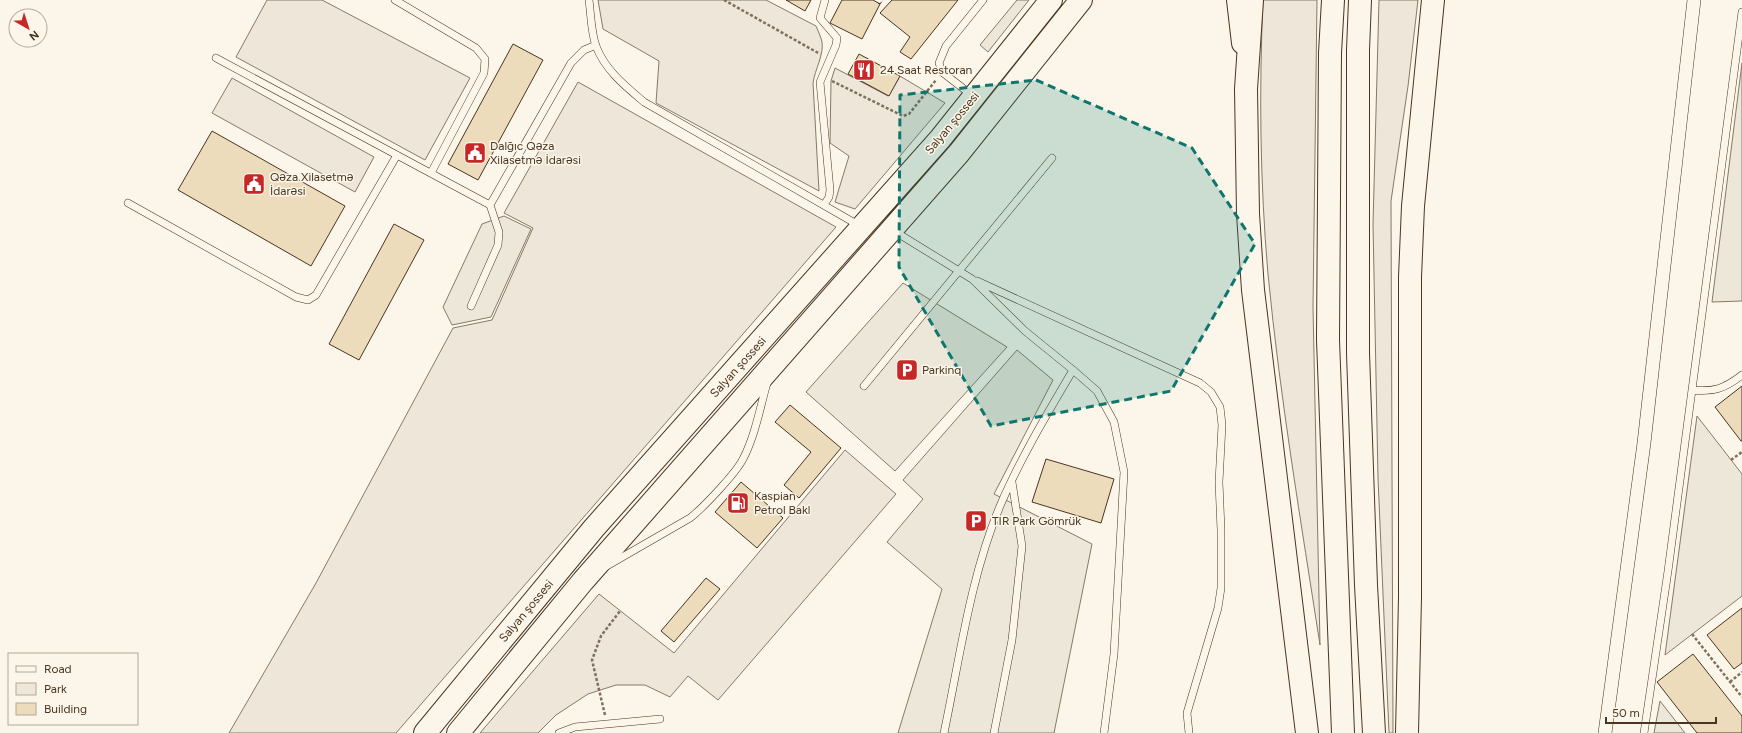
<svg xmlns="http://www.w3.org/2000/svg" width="1742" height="733" viewBox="0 0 1742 733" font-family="Figtree,sans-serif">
<rect width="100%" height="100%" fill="#fbf6e9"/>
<path fill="#ede6d9" stroke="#887966" d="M267,0H322L470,78L425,160L236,57Z
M598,0H766L816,26C818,31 821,37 822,42C824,55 815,69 813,83L819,191L656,103L659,61L603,29Z
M1017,0H1029L988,52L980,45Z
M1263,0H1317L1313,307L1320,645C1301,522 1280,398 1268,274C1260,183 1259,91 1263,0Z
M1379,0H1418L1408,86L1391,201L1393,733H1389L1378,478L1373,224Z
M835,68L888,96L900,76L945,103L855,209L835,202L849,156L830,143L831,81Z
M232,78L374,157L355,192L212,113Z
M578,82L836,227L396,733H229L316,583L453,328L492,320L533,228L504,213Z
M845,450L896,494L718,700L688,676L670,697L645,685H616L588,694L556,715L538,733H480L599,594L674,653Z"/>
<path fill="#ede7d9" stroke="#887966" d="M1742,63V301L1712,302Z
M504,216L531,229L491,317L452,325L443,307L482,224Z
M903,283L1007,347L895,471L806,392Z
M1017,350L1053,380L994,494L1092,544L1054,733H898L942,589L887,542L923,499L903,480Z
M1697,416L1742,474V596L1665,655Z
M1660,701L1685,733H1654Z"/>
<path fill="#ecdcbc" stroke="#4a3520" d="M786,0H811L805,11Z
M842,0H873L880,4L862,39L830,23Z
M892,0H958L911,59L900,52L910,37L880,13Z
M513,44L543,60L478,180L448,164Z
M859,54L900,76L889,96L848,74Z
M212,131L345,206L311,266L178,190Z
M394,224L424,240L359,360L329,344Z
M1742,386V441H1741L1715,407Z
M790,405L841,448L799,498L784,485L811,452L775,422Z
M1046,459L1114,479L1101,523L1032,502Z
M741,482L783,518L757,548L715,512Z
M706,578L720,589L674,642L661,631Z
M1742,608V663L1734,669L1707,635Z
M1693,654L1742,716V733H1697L1657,682Z"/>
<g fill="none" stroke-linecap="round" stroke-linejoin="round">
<g stroke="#4a3520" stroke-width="8">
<path id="service" d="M395,0L476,48L485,59L484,73L431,173
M589,0C591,15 591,32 596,46C605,70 625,86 644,102L860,226
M216,58L490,205L571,63L584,50L596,45
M973,96L942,72L939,63L946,46L983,0
M128,203L296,297L308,300L316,295L397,155
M824,205L829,197L830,190L820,82L836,45L837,38L820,18L825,0
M894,231L972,279L1025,331L1073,370C1047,414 1020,459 1000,506C970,578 960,657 944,733
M977,281L1200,383L1211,392L1220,407L1222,425L1219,482L1221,530V588L1218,608L1187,713L1189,733
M471,306L498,245L499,232L490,205
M1073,370L1097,391L1114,422L1124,472L1114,654L1104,733
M864,386L1052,158
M1692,390C1714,392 1724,389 1742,375
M605,567L690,518C703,508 736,473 743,459C755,436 760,408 767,383
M559,733L575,727L660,719
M994,733L1012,640L1022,546L1012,482
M1644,733L1668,571L1742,12"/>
</g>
<g stroke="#4a3520" stroke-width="14">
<path id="minor" d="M1605,733L1644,443L1694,0"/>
</g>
<g stroke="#4a3520" stroke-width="24">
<path id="trunk" d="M1238,0L1243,43
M425,733L594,528L940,139L1051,0
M458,733L583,581L959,153L1081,0"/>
</g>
<g stroke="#4a3520" stroke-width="24">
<path id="motorway" d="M1252,0L1246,89L1248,214L1253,290L1307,733
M1333,0L1330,53L1328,340L1343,733
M1360,0L1358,50V353L1366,585L1374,733
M1407,733L1410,597V277L1413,206L1433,0"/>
</g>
<path stroke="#7f6f5c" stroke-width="2.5" stroke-dasharray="3 2" stroke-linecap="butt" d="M724,0L820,54
M832,81L903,116L909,114L936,80
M1731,460L1742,452
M1692,634L1742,697
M1730,682L1742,672
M605,715L592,660L601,636L620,611"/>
<use href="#service" stroke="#fbf6e9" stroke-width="7"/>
<use href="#minor" stroke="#fbf6e9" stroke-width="13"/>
<use href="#trunk" stroke="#fbf6e9" stroke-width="22"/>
<use href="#motorway" stroke="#fbf6e9" stroke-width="22"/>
<path stroke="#4a3520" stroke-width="1" stroke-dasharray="5 2" stroke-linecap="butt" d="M878,3L880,4L883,0"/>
</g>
<path fill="#0f766e" fill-opacity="0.2" stroke="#0f766e" stroke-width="3" stroke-dasharray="8 5" stroke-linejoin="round" d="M1036,80L1192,148L1255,244L1171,391L991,426L899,267L900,95Z"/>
<defs>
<g id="restaurant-square" transform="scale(1.15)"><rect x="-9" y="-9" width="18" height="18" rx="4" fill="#c62828" stroke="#fbf6e9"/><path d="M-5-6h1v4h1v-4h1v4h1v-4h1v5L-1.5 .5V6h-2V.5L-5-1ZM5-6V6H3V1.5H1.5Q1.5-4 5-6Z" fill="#fff"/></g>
<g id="civic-square" transform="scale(1.15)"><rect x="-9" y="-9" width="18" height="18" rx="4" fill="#c62828" stroke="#fbf6e9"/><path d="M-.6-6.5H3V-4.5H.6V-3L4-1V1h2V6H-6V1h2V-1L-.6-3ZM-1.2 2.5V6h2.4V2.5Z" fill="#fff"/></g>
<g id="parking-square" transform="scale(1.15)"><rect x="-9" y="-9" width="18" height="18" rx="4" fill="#c62828" stroke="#fbf6e9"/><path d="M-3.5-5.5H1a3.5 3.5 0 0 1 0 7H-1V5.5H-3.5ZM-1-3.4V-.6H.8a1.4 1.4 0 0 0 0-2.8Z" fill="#fff"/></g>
<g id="fuel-square" transform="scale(1.15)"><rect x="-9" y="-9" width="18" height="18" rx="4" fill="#c62828" stroke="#fbf6e9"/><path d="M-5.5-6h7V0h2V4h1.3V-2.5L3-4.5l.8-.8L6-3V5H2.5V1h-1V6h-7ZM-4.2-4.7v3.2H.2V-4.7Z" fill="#fff"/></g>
</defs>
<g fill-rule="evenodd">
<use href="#restaurant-square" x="864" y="70"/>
<use href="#civic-square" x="475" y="153"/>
<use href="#civic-square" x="254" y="184"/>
<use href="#parking-square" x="907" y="370"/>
<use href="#fuel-square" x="738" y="503"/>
<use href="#parking-square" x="976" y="521"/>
</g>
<g text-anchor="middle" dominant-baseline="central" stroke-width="3" stroke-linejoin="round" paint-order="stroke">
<g font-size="12" fill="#4a3520" stroke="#fbf6e9" text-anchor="start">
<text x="880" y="70">24 Saat Restoran</text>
<text x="490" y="146">Dalğıc Qəza<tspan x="490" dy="14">Xilasetmə İdarəsi</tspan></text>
<text x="270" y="177">Qəza Xilasetmə<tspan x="270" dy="14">İdarəsi</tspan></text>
<text x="922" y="370">Parkinq</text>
<text x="754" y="496">Kaspian<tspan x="754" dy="14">Petrol Bakl</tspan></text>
<text x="992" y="521">TIR Park Gömrük</text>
</g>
<g font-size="12" fill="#4a3520" stroke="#fbf6e9">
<text transform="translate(952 123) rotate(-50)">Salyan şossesi</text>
<text transform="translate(738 367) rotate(-48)">Salyan şossesi</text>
<text transform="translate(526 611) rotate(-50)">Salyan şossesi</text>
</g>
</g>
<rect x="8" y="653" width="130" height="72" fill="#fbf6e9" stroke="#b4a999"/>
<rect x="16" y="666" width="20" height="6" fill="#fbf6e9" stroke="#b4a999"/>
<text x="44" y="673" font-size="12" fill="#4a3520">Road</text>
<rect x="16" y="683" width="20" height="12" fill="#ede6d9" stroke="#b4a999"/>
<text x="44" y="693" font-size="12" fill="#4a3520">Park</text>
<rect x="16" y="703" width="20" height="12" fill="#ecdcbc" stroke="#b4a999"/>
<text x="44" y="713" font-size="12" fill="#4a3520">Building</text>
<g transform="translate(28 28) rotate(141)"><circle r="19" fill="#fbf6e9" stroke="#b4a999"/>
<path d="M0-3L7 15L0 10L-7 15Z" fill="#c62828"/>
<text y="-6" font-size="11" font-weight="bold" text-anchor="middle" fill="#4a3520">N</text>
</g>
<path d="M1606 717v6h110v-6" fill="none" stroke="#4a3520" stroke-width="2"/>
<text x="1612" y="717" font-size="12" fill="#4a3520" stroke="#fbf6e9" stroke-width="3" paint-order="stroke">50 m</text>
</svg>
